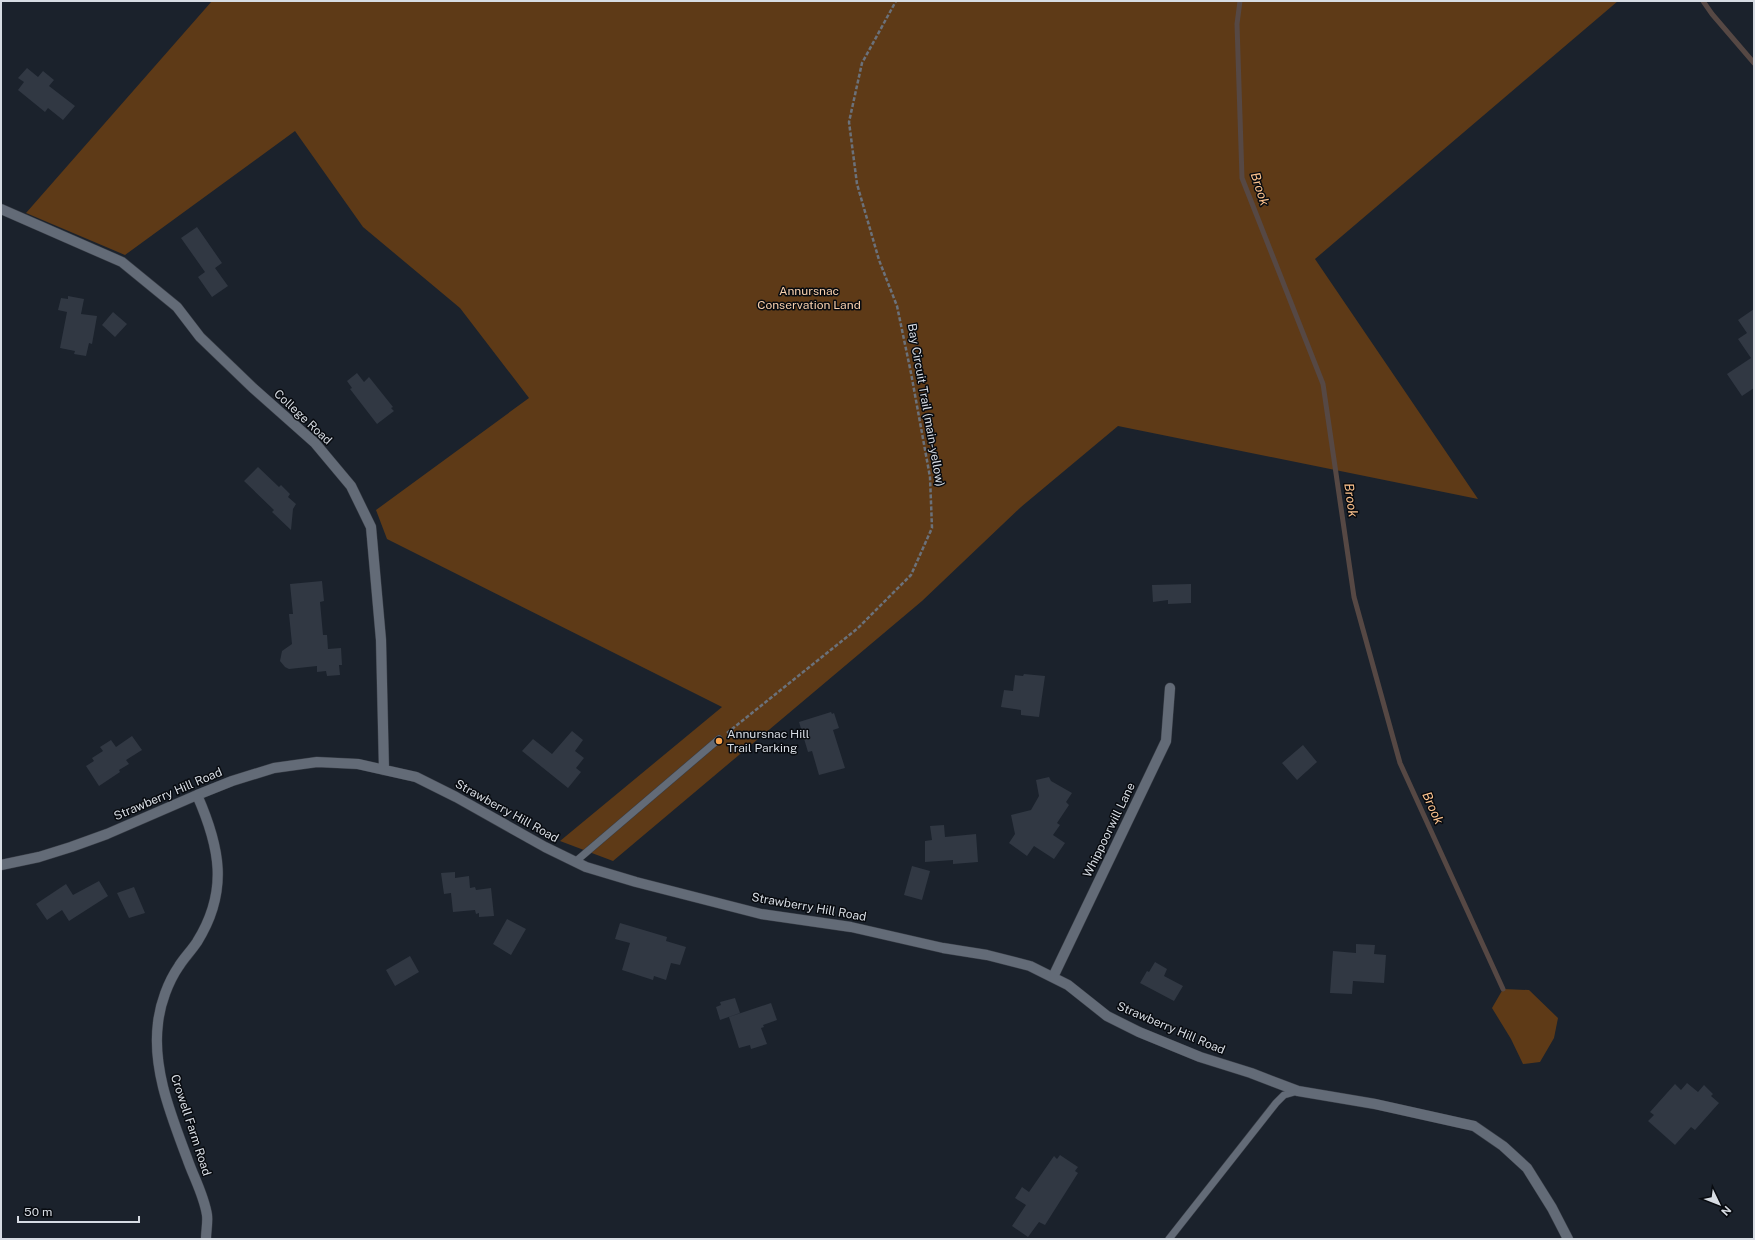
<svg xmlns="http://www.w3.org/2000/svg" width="1755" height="1240" viewBox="0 0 1755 1240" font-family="'Public Sans',sans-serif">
<rect width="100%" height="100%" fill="#1b222c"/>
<path fill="#5e3a17" d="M212,1H1618L1315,259L1478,499L1118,426L1021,507L922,601L613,861L560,841L722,707L387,539L376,510L529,398L460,308L363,227L295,131L125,255L26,213Z
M1503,989L1529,990L1558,1018L1554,1038L1540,1062L1523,1064L1511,1039L1492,1008Z"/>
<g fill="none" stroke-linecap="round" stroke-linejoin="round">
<path stroke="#564844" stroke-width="5" d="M1240,1L1237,24L1242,178L1323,384L1354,597L1400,763L1503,989
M1703,1L1712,14L1754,63"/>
</g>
<path fill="#313843" d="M27,68L38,77L43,71L54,80L49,86L75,106L63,120L48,108L45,112L18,90L24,82L18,78Z
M197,227L222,263L215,268L228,286L212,297L198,277L205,272L181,238Z
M68,296L84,299L81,314L97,316L92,344L89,343L86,356L74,354L75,351L60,348L67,312L58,310L61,298L68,299Z
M1754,309V388L1742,396L1727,374L1751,358L1738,339L1747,333L1738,320Z
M113,312L127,324L115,337L102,325Z
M357,373L364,382L369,377L393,407L391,408L394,411L377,424L350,389L352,388L347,381Z
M258,467L279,487L281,485L290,494L288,497L296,504L293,509L291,530L272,512L274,510L244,481Z
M322,581L324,601L320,602L323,635H327L328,649L341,648L342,665H339L340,675L327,676L326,671L317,672V666L289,669L285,667L280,661L282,651L292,644L289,614H293L290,584Z
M1191,584V603L1168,604V600L1153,602L1152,585Z
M1024,674L1045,676L1039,717L1021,715V710L1001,707L1004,690L1013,691L1015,675L1023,676Z
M831,712L832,714L834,713L839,728L833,730L845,768L819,775L812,751L808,752L799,722Z
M572,731L583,740L575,751L584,758L576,768L581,772L568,788L522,751L533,739L552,754Z
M132,736L142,750L126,760L129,764L119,770L120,772L99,786L86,766L94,761L92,758L103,751L100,747L111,740L116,747Z
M1303,745L1317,762L1297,780L1282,763Z
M1049,777L1051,781L1072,793L1066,802L1069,805L1057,823L1060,825L1053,835L1065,843L1054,859L1034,846L1027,856L1009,843L1015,834L1011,815L1031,810L1039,796L1036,780Z
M944,825L945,837L976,834L978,862L953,864V860L925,862V841L932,840L930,826Z
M912,866L930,871L922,900L904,895Z
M455,872V878L469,876L470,888L475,887L476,890L491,888L494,916L479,917V913L476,914L475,910L453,912L451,893L444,894L441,873Z
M99,881L108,896L69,921L62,910L47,920L36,904L66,884L73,895Z
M134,887L145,913L129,918L117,893Z
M507,919L526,929L511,955L493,944Z
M620,923L667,937L666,941L686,947L680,965L671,963L666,980L654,976L653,980L622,970L630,943L615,939Z
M1356,944L1375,945L1374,954L1386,955L1384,983L1353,981L1352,994L1330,993L1333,951L1356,953Z
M410,956L419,972L395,986L386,970Z
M1155,962L1167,969L1164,976L1183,986L1174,1001L1140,983L1147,971L1149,972Z
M735,998L740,1013L720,1020L716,1007L721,1005L720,1002Z
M771,1003L777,1020L763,1025L764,1027L761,1028L767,1044L751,1049L750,1045L739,1048L729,1017Z
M1687,1083L1698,1092L1704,1085L1713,1094L1711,1096L1719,1103L1695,1130L1691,1127L1675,1145L1648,1121L1654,1115L1650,1112L1675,1084L1681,1090Z
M1060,1155L1078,1167L1075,1171L1078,1173L1045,1225L1039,1222L1028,1237L1012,1226L1026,1205L1015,1198L1022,1187L1029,1192L1054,1156L1057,1159Z"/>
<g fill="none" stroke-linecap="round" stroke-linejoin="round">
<g stroke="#383d46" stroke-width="8">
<path id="lane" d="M575,862L719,739
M1169,1239L1276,1103L1284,1095L1298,1091"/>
</g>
<g stroke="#383d46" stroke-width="11">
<path id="street" d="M1,209L122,262L177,307L200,337L253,388L315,443L351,486L371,527L381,640L384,770
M197,795C220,847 229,891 197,942C191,951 184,958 179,966C168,982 160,1004 158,1023C152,1069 171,1115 187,1158C193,1176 204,1195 207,1215C208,1222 206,1231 206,1239
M1,865L39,857L71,847L107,834L197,795L232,781L274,768L317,762L358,764L416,777L456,797L545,847L586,867L636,882L761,914L851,927L943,948L987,955L1030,966L1068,985L1107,1016L1139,1032L1200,1057L1251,1073L1298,1091L1375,1104L1474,1126L1503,1146L1527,1168L1552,1208L1568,1239
M1053,977L1166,741L1170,688"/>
</g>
<path stroke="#6b717a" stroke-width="2.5" stroke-dasharray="4 2" stroke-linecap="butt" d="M727,733L858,628L911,575L932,528L930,477L911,373L897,306L879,260L857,184L849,122L862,63L896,1"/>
<use href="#lane" stroke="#636b77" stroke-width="7"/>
<use href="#street" stroke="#636b77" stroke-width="10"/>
</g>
<circle fill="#f7a14a" stroke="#080b10" stroke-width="1.5" cx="719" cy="741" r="4"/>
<g text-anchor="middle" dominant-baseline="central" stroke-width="3" stroke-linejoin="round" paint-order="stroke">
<g font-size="12" fill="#f8d0ae" stroke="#080b10">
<text x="809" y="291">Annursnac<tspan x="809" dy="14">Conservation Land</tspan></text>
</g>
<g font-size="12" fill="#d7dce3" stroke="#080b10">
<text transform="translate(926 405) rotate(80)">Bay Circuit Trail (main-yellow)</text>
<text transform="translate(303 417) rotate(43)">College Road</text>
<text transform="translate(168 794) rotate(-23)">Strawberry Hill Road</text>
<text transform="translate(507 811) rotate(29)">Strawberry Hill Road</text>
<text transform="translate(1109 830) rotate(-64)">Whippoorwill Lane</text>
<text transform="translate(809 907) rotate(10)">Strawberry Hill Road</text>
<text transform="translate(1171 1028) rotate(23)">Strawberry Hill Road</text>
<text transform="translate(191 1125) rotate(72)">Crowell Farm Road</text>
</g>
<g font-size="12" fill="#d7dce3" stroke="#080b10" text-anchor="start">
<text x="727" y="734">Annursnac Hill<tspan x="727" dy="14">Trail Parking</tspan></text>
</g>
<g font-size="13" font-style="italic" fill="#fdc38e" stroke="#080b10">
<text transform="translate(1260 189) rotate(72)">Brook</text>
<text transform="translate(1351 500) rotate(82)">Brook</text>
<text transform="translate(1433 808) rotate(66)">Brook</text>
</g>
</g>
<rect width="1755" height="1240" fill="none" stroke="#d7dce3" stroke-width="4"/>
<g transform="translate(1719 1204) rotate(133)" stroke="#080b10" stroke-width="3" paint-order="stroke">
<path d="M0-3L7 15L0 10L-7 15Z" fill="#d7dce3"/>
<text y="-6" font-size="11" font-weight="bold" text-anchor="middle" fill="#d7dce3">N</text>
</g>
<path d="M18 1216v6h121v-6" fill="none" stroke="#d7dce3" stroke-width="2"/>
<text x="24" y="1216" font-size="12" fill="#d7dce3" stroke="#080b10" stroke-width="3" paint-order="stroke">50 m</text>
</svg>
